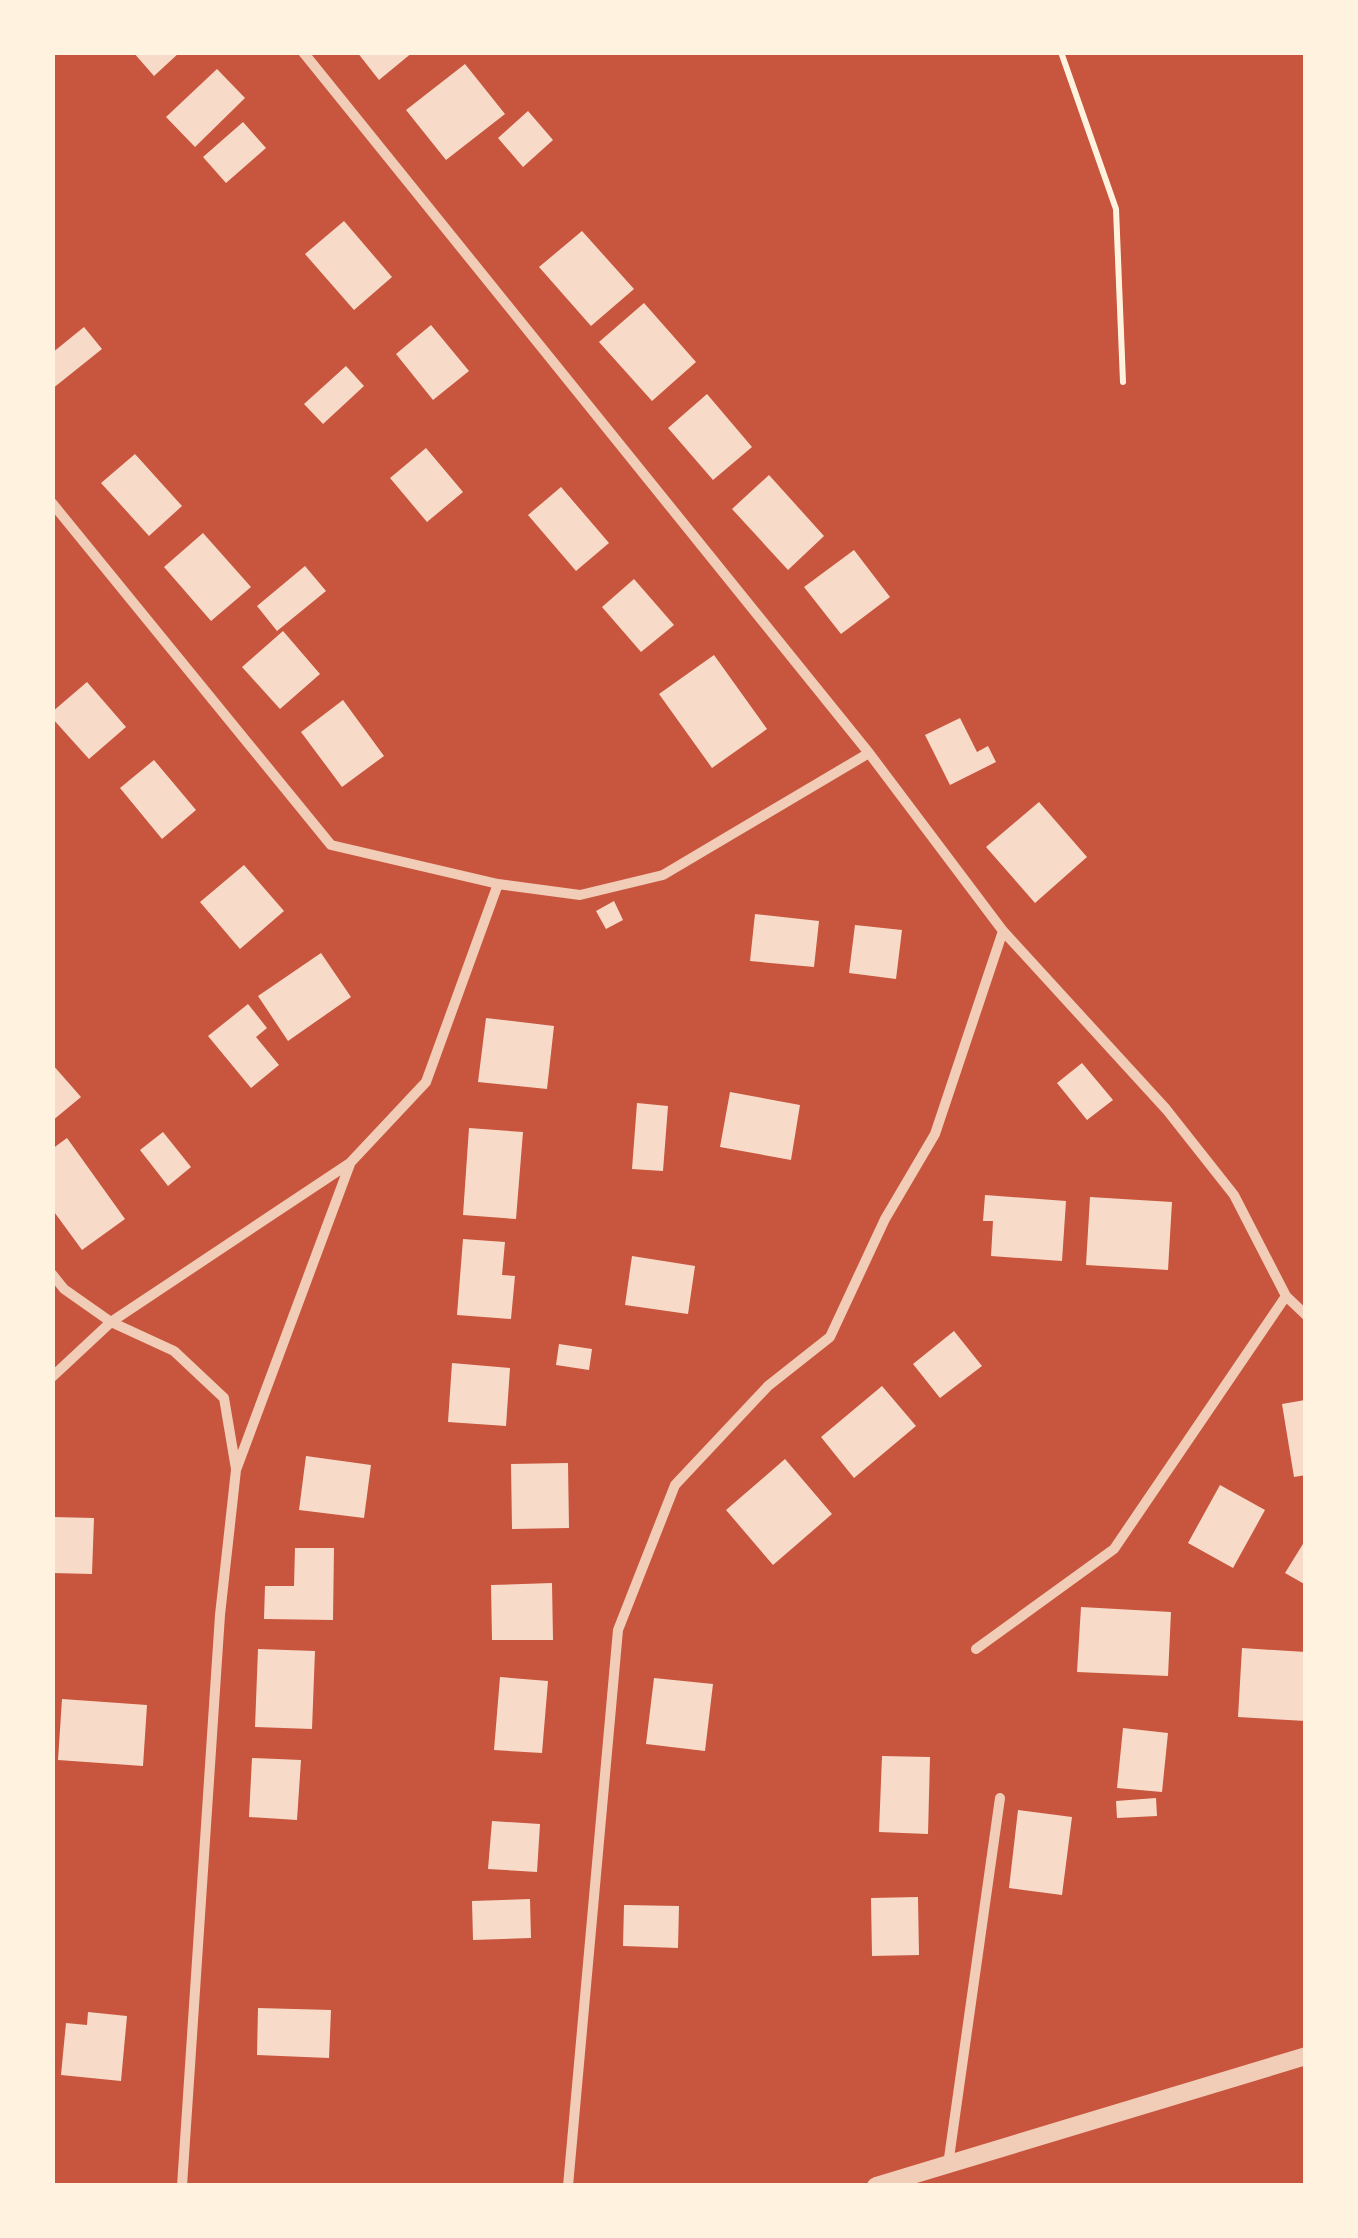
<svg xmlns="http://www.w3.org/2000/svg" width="1358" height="2238" viewBox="0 0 1358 2238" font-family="'Source Sans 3',sans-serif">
<rect width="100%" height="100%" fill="#c8553d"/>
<path fill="#f7dbc8" d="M133,52H180L154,76Z
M357,52H413L379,80Z
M465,64L505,114L446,160L406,110Z
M217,69L245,98L195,147L166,117Z
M528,111L553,140L523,167L498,138Z
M243,122L266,148L226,183L203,157Z
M344,221L392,277L354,310L305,254Z
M582,231L634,289L591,326L539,267Z
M644,303L696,362L652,401L599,342Z
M431,325L469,371L433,400L396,354Z
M84,327L102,349L52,389V353Z
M346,366L364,386L323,424L304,404Z
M707,394L752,447L713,480L668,428Z
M426,448L463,492L427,522L390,478Z
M135,454L182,506L149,536L101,483Z
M769,475L824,536L788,570L732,509Z
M561,487L609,543L576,571L528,515Z
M203,533L251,587L211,621L164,567Z
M854,550L890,597L841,634L804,587Z
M305,566L326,591L277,631L257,606Z
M634,579L674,625L641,652L602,607Z
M283,631L320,674L280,709L242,667Z
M714,655L767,729L712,768L659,694Z
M87,682L126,727L89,759L52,718V712Z
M343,700L384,756L342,787L301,732Z
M960,718L977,752L988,746L996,762L950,785L925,735Z
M154,760L196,810L162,839L120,788Z
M1039,802L1087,857L1035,903L986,847Z
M244,865L284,911L240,949L200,902Z
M614,901L623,920L606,929L596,911Z
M755,914L819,921L814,967L750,961Z
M855,925L902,930L896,979L849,973Z
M321,953L351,997L288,1041L258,996Z
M248,1004L267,1028L256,1037L279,1065L251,1088L208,1036Z
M486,1018L554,1026L547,1089L478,1082Z
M1082,1063L1113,1100L1087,1120L1057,1083Z
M52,1064L81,1097L52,1121Z
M730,1092L800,1105L791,1160L720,1147Z
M637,1103L668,1106L663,1171L632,1169Z
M469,1128L523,1132L516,1219L463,1215Z
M163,1132L191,1167L168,1186L140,1150Z
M67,1138L125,1219L82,1250L52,1209V1149Z
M985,1195L1066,1201L1062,1261L991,1256L993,1221H983Z
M1090,1197L1172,1202L1168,1270L1086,1265Z
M463,1239L505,1242L502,1275L515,1276L511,1319L457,1315Z
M632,1256L695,1266L688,1314L625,1305Z
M954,1331L982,1366L940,1398L913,1364Z
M559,1344L592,1349L589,1370L556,1365Z
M452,1363L510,1368L506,1426L448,1422Z
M882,1386L916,1426L854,1478L821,1437Z
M1305,1400L1306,1475L1294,1477L1282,1404Z
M306,1456L371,1465L364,1518L299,1510Z
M785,1459L832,1514L773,1565L726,1510Z
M568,1463L569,1528L512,1529L511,1464Z
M1220,1485L1265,1510L1233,1568L1188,1543Z
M52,1517L94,1518L92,1574L52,1573Z
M1306,1539V1585L1285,1573Z
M295,1548H334L333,1620L264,1619L265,1586H294Z
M552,1583L553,1640H492L491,1585Z
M1081,1607L1171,1612L1168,1676L1077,1672Z
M1242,1648L1306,1652V1721L1238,1717Z
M258,1649L315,1651L312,1729L255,1727Z
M500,1677L548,1681L542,1753L494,1750Z
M654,1678L713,1684L705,1751L646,1744Z
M62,1699L147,1705L143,1766L58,1760Z
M1123,1728L1168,1733L1162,1792L1117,1788Z
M882,1756L930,1757L928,1834L879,1832Z
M252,1758L301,1760L297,1820L249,1817Z
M1156,1798L1157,1816L1117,1818L1116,1801Z
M1018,1810L1072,1817L1062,1895L1009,1888Z
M492,1821L540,1824L537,1872L488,1869Z
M918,1897L919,1955L872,1956L871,1898Z
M530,1899L531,1938L473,1940L472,1901Z
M624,1905L679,1906L678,1948L623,1946Z
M258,2008L331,2010L329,2058L257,2055Z
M88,2012L127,2016L121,2081L61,2075L66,2023L87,2025Z"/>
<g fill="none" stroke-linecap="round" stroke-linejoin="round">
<path stroke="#fff3e0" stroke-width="6" d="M1061,52L1116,209L1123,382"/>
<path stroke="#f1ccb7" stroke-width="10" d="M303,52L869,753L1003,931L1166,1109L1234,1195L1286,1296L1306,1315
M52,503L331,845L498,884
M52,1274L64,1289L111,1322L174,1351L224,1398L236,1469
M52,1377L111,1322L350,1163L426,1082L498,884L580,895L663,875L869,753
M976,1649L1114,1549L1286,1296
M948,2165L1000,1798
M182,2186L220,1615L236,1470L350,1164
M568,2186L618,1630L675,1485L768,1386L830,1337L885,1219L935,1134L1003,931"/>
<path stroke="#f1ccb7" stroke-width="18" d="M876,2186L1306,2056"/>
</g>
<rect width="1358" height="2238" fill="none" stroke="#fff3e0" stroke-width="110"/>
</svg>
